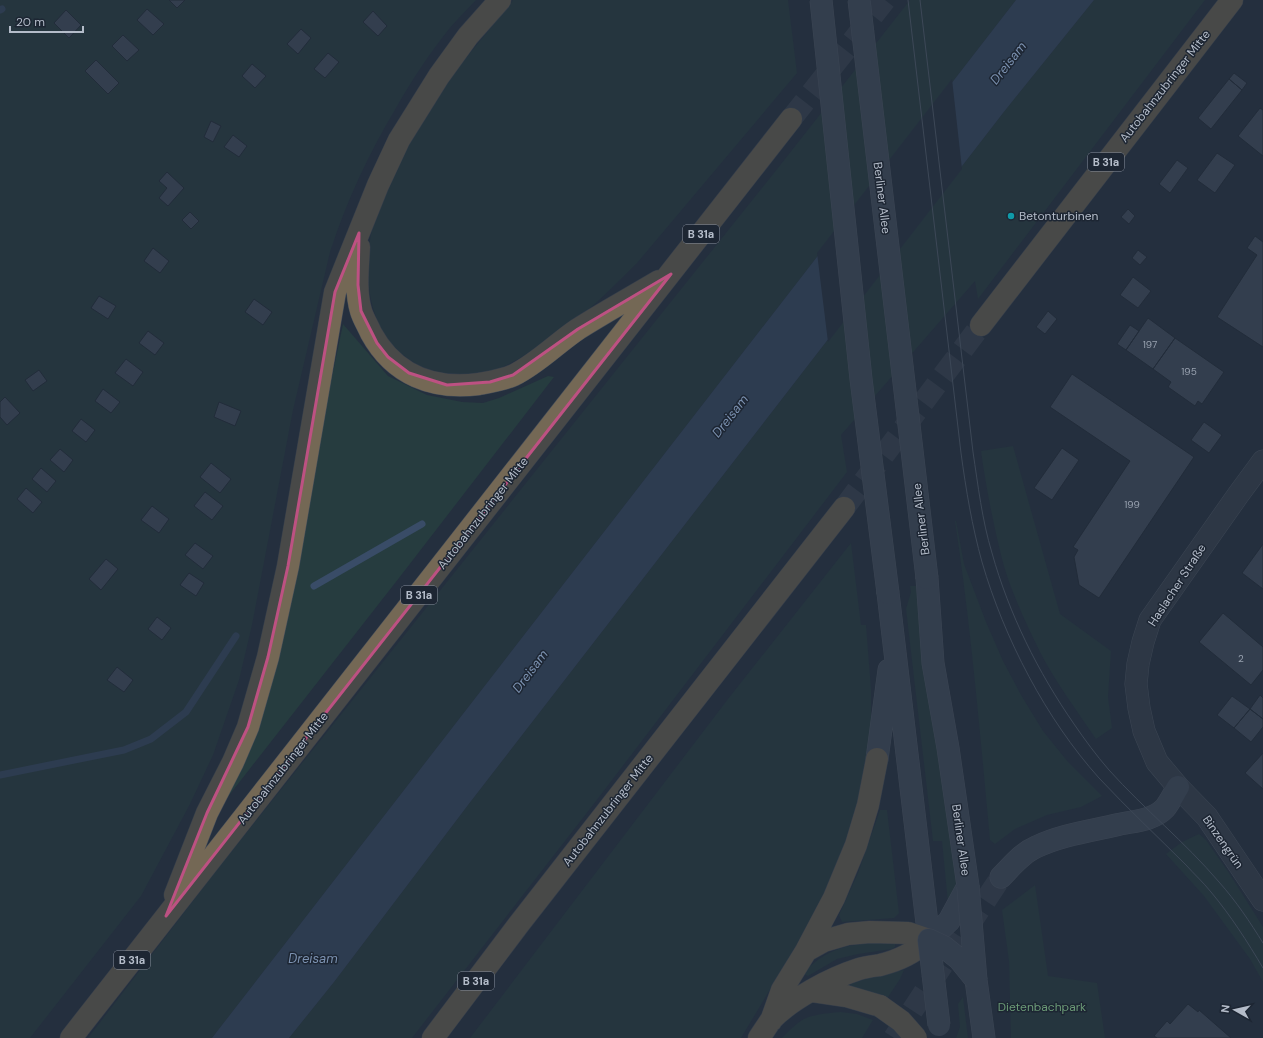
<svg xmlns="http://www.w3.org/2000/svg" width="1263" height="1038" viewBox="0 0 1263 1038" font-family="'DM Sans',sans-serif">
<rect width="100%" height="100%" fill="#242f3e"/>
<path fill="#263c3f" d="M0,0H476C467,10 457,19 449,29C429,54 412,80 396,108C368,155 347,200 330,252L293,410L252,625L239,680L213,755L190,804L141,896L30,1038H0Z
M513,0H788L797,73L637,263C619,281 601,299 582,315C571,324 559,331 548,339C531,351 515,363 495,370C475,377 454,377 434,371C366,350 359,275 375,216C377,209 380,203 383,197C389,182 396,168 404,153C418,128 431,103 448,80C455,71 463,62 470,53C484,36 499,18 513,0Z
M910,0H1016L212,1038H88L219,867L774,173Z
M1094,0H1205L978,299L975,281L841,435L847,472L596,801L412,1038H289L334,982L468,805L1003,113Z
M343,324L388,376L427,395L462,402L483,403L499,398L548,376L554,377L399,578L227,798L278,637Z
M1013,446L1060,614L1111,651L1108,697L1112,728L1096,739C1077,711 1055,681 1040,652C1026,623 1010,590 1002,559C993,523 986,487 981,451Z
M955,521H956L964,564L986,622L1003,661L1021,695L1043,731L1068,762L1102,796L1081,807L1047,815L1015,829L995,844L990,840C980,733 971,627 955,521Z
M851,543L861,625H866L871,689V728L860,797L844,847L832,878L803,934L741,1038H470L728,699Z
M910,586H916L927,670L957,876L955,889L948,903L942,841H933L906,609L911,592Z
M880,810H887L899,913L894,918L842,922L839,915L858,873Z
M1199,834L1206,840L1229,873L1263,927V982L1250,959L1204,896L1166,854L1182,842Z
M1035,885L1048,976L1097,983L1105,1038H1011L1009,961L1002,910Z
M890,941L895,944V947L892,949L858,954L837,959L808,976L804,974C808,967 813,964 819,959C843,943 863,944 890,941Z
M904,970L900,979L888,997L851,987L850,981L883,973Z
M963,997L968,1038H956L960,1027L958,1004Z
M841,1012L857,1014L873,1020L862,1038H782C788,1032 795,1024 804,1019C815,1014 829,1013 841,1012Z"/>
<path fill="#394c67" d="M1016,0H1094L1003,113L468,805L334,982L289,1038H212Z"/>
<path fill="#242f3e" d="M952,79L962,169L828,342L817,253Z"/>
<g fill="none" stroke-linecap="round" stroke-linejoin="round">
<path stroke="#394c67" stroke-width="7" d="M0,10L2,9
M314,586L422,524
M0,775L124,750L151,739L186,712L236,636"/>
</g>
<path fill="#455162" stroke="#1f2835" d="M169,0H185L177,8Z
M147,9L164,24L153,35L137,20Z
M66,10L81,25L69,38L54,23Z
M373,11L387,26L378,36L363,22Z
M301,29L311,38L298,54L287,44Z
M123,35L139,50L127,61L112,46Z
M328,53L339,62L325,78L314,69Z
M96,60L119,83L108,94L85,71Z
M252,64L266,76L255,88L242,76Z
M1234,73L1247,83L1242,90L1229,79Z
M1229,79L1242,90L1211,129L1198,118Z
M1260,108L1263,110V156L1238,136Z
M211,121L221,126L213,142L204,137Z
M233,135L247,146L239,157L224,147Z
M1217,153L1235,165L1215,193L1197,180Z
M1177,160L1188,168L1170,193L1159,184Z
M167,172L184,188L168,206L159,198L167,188L159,181Z
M1128,209L1135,216L1129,224L1121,217Z
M190,212L199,221L191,229L182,220Z
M1255,236L1263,242V347L1217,317L1257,255L1247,248Z
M153,248L169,261L160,273L144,261Z
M1138,250L1147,257L1140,265L1132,258Z
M1133,277L1151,291L1138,308L1120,295Z
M99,296L116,306L108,319L91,308Z
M254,299L272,312L263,325L245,312Z
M1048,311L1057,319L1045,334L1036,327Z
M1148,318L1175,338L1153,369L1126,350Z
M1130,325L1139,331L1126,350L1117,344Z
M148,331L164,343L155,355L139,343Z
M1175,338L1224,372L1202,404L1198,401L1195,406L1168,387L1171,382L1153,369Z
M126,359L143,372L133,386L115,373Z
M39,370L47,381L33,391L25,380Z
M1072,374L1194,457L1099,598L1079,585L1074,557L1078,550L1073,547L1130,461L1050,407Z
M103,389L120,402L111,413L95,401Z
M5,397L20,413L7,425L0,417V402Z
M219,402L241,411L235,426L214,417Z
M81,419L95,430L86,442L72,431Z
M1204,422L1222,435L1209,453L1191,440Z
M1062,448L1079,460L1052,500L1034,488Z
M60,449L73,460L64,472L50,460Z
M211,463L231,479L220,493L200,477Z
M41,468L56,481L47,492L32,479Z
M26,488L42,502L33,513L17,499Z
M205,492L223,506L212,520L194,506Z
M152,506L169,519L159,533L141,520Z
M195,543L213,556L203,569L185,555Z
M1263,544V589L1242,573Z
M106,559L118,569L101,590L89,579Z
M189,573L204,583L196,596L180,585Z
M1223,613L1263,647V670L1251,685L1199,642Z
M157,617L171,628L162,640L148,629Z
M117,667L133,680L124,692L107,680Z
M1260,695L1263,698V719L1250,709Z
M1232,696L1250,709L1234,728L1217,715Z
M1250,709L1263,719V727L1251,742L1234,728Z
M1263,753V789L1245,773Z
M1188,1004L1198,1012L1199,1010L1231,1038H1157L1154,1036L1167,1021L1170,1024Z"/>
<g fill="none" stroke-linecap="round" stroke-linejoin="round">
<path stroke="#3a4453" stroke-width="22" stroke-dasharray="22 11" stroke-linecap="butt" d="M894,1038L1001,877"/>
<path stroke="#3a4453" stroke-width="22" stroke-dasharray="22 11" stroke-linecap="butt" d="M791,119L885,0
M844,508L981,325"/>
<g stroke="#565f6c" stroke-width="23">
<path id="street" d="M1263,461L1238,495L1150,620L1143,642L1138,664L1136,684L1139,708L1144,731L1157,762L1178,787L1207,817L1263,900"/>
</g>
<g stroke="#565f6c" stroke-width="23">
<path id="secondary" d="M927,578L933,663L948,748L968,886L949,921L929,940
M888,593L929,940
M877,759L889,670
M1001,877C1012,866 1022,853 1036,847C1061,835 1090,831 1116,825C1132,821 1153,821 1165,808C1170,802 1174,793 1178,787
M976,980L984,1038"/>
</g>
<g stroke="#434c59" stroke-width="23">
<path id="highway" d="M359,247C358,268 355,291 361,311C363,318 368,326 371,333C394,375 433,390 479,384C490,382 503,380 514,375C538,363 557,343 578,329C605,312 632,297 659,281
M981,325L1232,0
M175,895L207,813L233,762L248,727L268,657L288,566L335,292L378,185L399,140L439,76L468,36L500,0
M806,951L824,941L848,934L870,932L908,933L929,940
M812,991L846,996L880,1006
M771,1021L782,990L806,951L834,898L856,845L868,805L877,759
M71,1038L791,119
M433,1038L519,924L844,508
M759,1038C763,1032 767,1026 771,1020C791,999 831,978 859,969C865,967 873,966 880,965C900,960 913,953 929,940"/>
</g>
<use href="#street" stroke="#38414e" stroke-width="22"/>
<use href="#secondary" stroke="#465061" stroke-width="22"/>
<use href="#highway" stroke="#746855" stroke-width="22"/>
<path stroke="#5a6575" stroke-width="1" d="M908,0L961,453C966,490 972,526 982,562C1004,638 1046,719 1099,778C1127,808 1157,836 1186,865C1194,874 1203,882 1211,892C1231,916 1247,941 1263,968
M920,0L973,452C978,485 982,520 992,553C1009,614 1038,672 1074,724C1085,740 1096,755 1109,770C1144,809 1185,842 1219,882C1236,901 1250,922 1263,943"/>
<g stroke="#565f6c" stroke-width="23" stroke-linecap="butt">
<path id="secondary-bridge" d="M821,0L861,379L888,593
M859,0L927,578
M968,886L976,980
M939,1025L929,940L944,947L959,959L976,980"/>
</g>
<g stroke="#434c59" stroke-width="23" stroke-linecap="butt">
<path id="highway-bridge" d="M880,1006L901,1021L916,1038"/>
</g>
<use href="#secondary-bridge" stroke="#465061" stroke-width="22"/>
<use href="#highway-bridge" stroke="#746855" stroke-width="22"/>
</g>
<path d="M0 0H1263V1038H0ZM359,233L358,285L361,311L377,343L388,357L409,373L447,385L490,382L513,375L578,329L671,274L166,916L207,813L248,727L268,657L288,566L335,292Z" fill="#242f3e" fill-opacity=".55" fill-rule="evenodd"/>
<path fill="none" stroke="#bd5182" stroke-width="3" stroke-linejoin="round" d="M359,233L358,285L361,311L377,343L388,357L409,373L447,385L490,382L513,375L578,329L671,274L166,916L207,813L248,727L268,657L288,566L335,292Z"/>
<circle fill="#0f9aa8" stroke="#1d2633" stroke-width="1.5" cx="1011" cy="216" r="4"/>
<g text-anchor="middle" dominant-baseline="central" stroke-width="3" stroke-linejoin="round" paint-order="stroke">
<g font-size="10" fill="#98a1af">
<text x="1150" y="344">197</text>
<text x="1189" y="371">195</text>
<text x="1132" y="504">199</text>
<text x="1241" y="658">2</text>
</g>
<g fill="#1d2633" stroke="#878f9c" stroke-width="1">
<rect x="1088" y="153" width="36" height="18" rx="3"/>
<rect x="683" y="225" width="36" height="18" rx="3"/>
<rect x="401" y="586" width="36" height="18" rx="3"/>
<rect x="114" y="951" width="36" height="18" rx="3"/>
<rect x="458" y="972" width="36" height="18" rx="3"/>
</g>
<g font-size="11" font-weight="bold" fill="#b4bcc9">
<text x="1106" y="162">B 31a</text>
<text x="701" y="234">B 31a</text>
<text x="419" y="595">B 31a</text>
<text x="132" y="960">B 31a</text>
<text x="476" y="981">B 31a</text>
</g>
<g font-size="12" fill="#b4bcc9" stroke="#1d2633">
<text transform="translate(1165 86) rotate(-52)">Autobahnzubringer Mitte</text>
<text transform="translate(882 198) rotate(83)">Berliner Allee</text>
<text transform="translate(483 513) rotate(-52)">Autobahnzubringer Mitte</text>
<text transform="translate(921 519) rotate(-97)">Berliner Allee</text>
<text transform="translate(1177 585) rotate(-57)">Haslacher Straße</text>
<text transform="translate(283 768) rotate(-52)">Autobahnzubringer Mitte</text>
<text transform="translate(608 810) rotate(-52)">Autobahnzubringer Mitte</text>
<text transform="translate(961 840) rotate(82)">Berliner Allee</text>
<text transform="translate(1223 842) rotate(55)">Binzengrün</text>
</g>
<g font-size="12" fill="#b4bcc9" stroke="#1d2633" text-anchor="start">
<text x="1019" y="216">Betonturbinen</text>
</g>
<g font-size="12" fill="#6b9a76" stroke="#1d2633">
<text x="1042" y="1007">Dietenbachpark</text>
</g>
<g font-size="13" font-style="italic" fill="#7c92b1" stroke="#1d2633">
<text transform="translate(1008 63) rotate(-52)">Dreisam</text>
<text transform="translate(730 416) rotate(-52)">Dreisam</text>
<text transform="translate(530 671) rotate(-53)">Dreisam</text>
<text x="313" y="958">Dreisam</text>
</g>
</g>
<g transform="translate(1235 1010) rotate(278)" stroke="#1d2633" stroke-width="3" paint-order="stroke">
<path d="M0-3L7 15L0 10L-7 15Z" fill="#b4bcc9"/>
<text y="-6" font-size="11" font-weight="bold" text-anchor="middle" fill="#b4bcc9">N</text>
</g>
<path d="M10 26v6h73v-6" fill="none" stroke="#b4bcc9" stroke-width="2"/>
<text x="16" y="26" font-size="12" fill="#b4bcc9" stroke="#1d2633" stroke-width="3" paint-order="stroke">20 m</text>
</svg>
